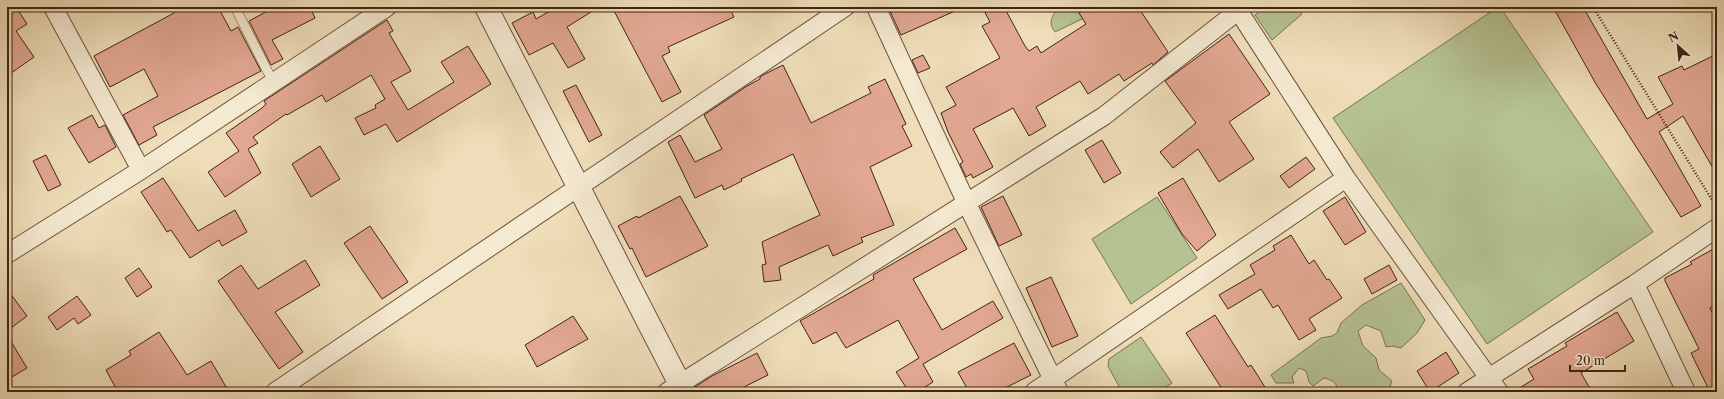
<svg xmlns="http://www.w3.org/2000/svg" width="1724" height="399" viewBox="0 0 1724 399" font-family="'Libre Caslon Text',serif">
<rect width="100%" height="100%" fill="#eeddb8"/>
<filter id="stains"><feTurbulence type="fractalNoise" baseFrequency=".005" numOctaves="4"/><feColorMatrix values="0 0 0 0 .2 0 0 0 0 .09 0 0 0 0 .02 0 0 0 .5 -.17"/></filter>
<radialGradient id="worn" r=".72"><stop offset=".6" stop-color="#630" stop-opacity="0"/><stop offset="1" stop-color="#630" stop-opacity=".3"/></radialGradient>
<path fill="#b5c292" stroke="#7c7252" d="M1058,7H1082L1086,17L1055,32C1047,22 1053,16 1058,7Z
M1265,7H1298L1302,14L1272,40L1255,15Z
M1498,7H1500L1653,232L1487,344L1333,118Z
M1157,197L1197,258L1131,304L1092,239Z
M1401,283L1425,320L1417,333L1401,348L1393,346L1386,347L1381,331L1366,325L1358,331L1363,346L1376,358L1379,370L1392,381L1388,392H1337L1338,390C1336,382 1332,380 1324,378L1313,386L1309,382L1306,371L1299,368L1292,377L1294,383H1276L1271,375L1321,338L1332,336L1337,333L1341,323L1362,305Z
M1141,337L1172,383L1158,392H1122L1108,366L1109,359Z"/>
<path fill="#e1a791" stroke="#432312" d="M7,7H16L27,24L16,31L34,57L7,76Z
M181,7H218L231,31L238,27L261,71L153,127L157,135L139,145L123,115L158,96L144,69L110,87L94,56L174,13L173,11Z
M275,7H310L315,18L272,40L283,59L271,65L249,21Z
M557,7H599L567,27L585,59L568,68L553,43L529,55L512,23L533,12L536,19Z
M612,7H729L734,17L668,47L670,52L662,56L681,92L662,102Z
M888,7H964L901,35Z
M982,7H1004L1025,46L1029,51L1037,46L1041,53L1086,24L1079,13L1088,7H1138L1168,52L1153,65L1152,63L1124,81L1119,74L1088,94L1080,81L1036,107L1046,126L1029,136L1013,108L973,129L993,167L973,178L971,174L966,177L960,164L963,162L948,132L941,113L956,105L946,87L1000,58L982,26L990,22Z
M1553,7H1583L1647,119L1673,104L1658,77L1682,66L1684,70L1717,54V175L1683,116L1659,132L1701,206L1681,217L1596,84Z
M387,20L393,31L389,33L411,71L391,82L408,110L454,82L441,62L468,46L491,84L397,142L386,124L364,135L355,118L376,108L375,105L385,99L371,75L326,102L322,95L287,115L286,114L253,137L258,143L248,149L261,173L225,197L208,172L239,151L226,133L262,108L266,104L264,101Z
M1229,34L1270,94L1229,122L1254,159L1219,182L1198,149L1173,168L1160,152L1196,123L1165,81Z
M923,55L930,68L918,73L912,60Z
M783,65L811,123L871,93L868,87L885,79L906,124L902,126L912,146L870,167L894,225L861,238L863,242L833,256L828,245L779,267L781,280L764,282L762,265L766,264L762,242L820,215L793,154L741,179L742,181L724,190L722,185L695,198L668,142L680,135L695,162L722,149L704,115L747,86L760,79V77L763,75Z
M576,85L602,135L589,142L563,91Z
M92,115L99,128L105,125L116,147L89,163L68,128Z
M1102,140L1121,173L1104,183L1085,150Z
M320,146L340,179L311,197L292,164Z
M46,155L61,185L48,191L33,161Z
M1306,157L1315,169L1289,188L1280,176Z
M163,178L198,231L235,210L247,232L222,246L219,240L190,258L171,230L167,232L141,192Z
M1183,178L1216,235L1197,251L1182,234L1158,193Z
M680,196L708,246L646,277L632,248L630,249L618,226L637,216L638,218Z
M1003,196L1022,235L999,246L981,207Z
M1345,197L1366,232L1345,245L1323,211Z
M370,226L408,282L382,299L344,243Z
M955,228L967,249L913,279L942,330L993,301L1003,318L923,364L933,382L917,392H909L896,372L919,358L898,320L846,348L836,332L813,344L800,321L874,279L873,275Z
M1291,235L1309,264L1314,260L1327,280L1329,279L1342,298L1309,319L1316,330L1299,340L1278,305L1273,308L1261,289L1228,309L1219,295L1255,274L1250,265L1275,250L1273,246Z
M1717,247V304L1710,308L1717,323V392H1710L1691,353L1699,349L1665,281V278L1692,264L1690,262Z
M305,260L320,285L275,312L303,352L279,369L218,281L241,265L258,289Z
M1389,265L1397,280L1372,294L1364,279Z
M139,268L152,287L137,297L125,278Z
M1051,277L1078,336L1052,347L1026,288Z
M7,289L27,316L7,331Z
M77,296L91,315L78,324L74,318L57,330L48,317Z
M1617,312L1634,341L1581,373L1592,392H1513L1534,379L1528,369L1567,346L1565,343Z
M1215,315L1248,367L1251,365L1268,392H1224L1186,333Z
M573,316L588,339L537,367L525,345Z
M159,332L187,375L211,361L229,392H118L106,370L131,355L129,351Z
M7,335L27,368L7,380Z
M1014,343L1031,375L997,392H969L958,372Z
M1446,352L1459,373L1430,392L1417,371Z
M757,353L768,375L734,392H696L695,387L712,376Z"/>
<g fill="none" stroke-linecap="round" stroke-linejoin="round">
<g stroke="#6e523c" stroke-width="10">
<path id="service" d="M235,7L273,82"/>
</g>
<g stroke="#6e523c" stroke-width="20">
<path id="minor" d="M53,7L141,170
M876,7L967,204L1059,392
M1236,7L1346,178L1499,392
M7,254L141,170L387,7
M1635,284L1686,392
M275,392L845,7
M667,392L1104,116L1243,7
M1034,392L1346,178
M1467,392L1635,284L1717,228"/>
</g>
<g stroke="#6e523c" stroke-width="24">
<path id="tertiary" d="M486,7L684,392"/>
</g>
<path stroke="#432312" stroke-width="2.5" stroke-dasharray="1 2" stroke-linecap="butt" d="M1593,7L1717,208"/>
<use href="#service" stroke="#f4e9d1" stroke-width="9"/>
<use href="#minor" stroke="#f4e9d1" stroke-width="18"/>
<use href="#tertiary" stroke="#f4e9d1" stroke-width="22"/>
</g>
<rect width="1724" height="399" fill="none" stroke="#eeddb8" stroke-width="24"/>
<rect x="8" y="8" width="1708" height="383" fill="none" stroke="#432312" stroke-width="2"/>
<rect x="12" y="12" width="1700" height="375" fill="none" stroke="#432312"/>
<g transform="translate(1678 46) rotate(333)" stroke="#f4e9d1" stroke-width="3" paint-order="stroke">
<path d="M0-3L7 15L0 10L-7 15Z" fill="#432312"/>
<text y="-6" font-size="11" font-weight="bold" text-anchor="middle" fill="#432312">N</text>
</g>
<path d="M1570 365v6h55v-6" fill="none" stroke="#432312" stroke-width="2"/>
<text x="1576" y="365" font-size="12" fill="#432312" stroke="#f4e9d1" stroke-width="3" paint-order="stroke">20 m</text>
<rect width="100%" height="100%" filter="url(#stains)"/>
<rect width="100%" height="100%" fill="url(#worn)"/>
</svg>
